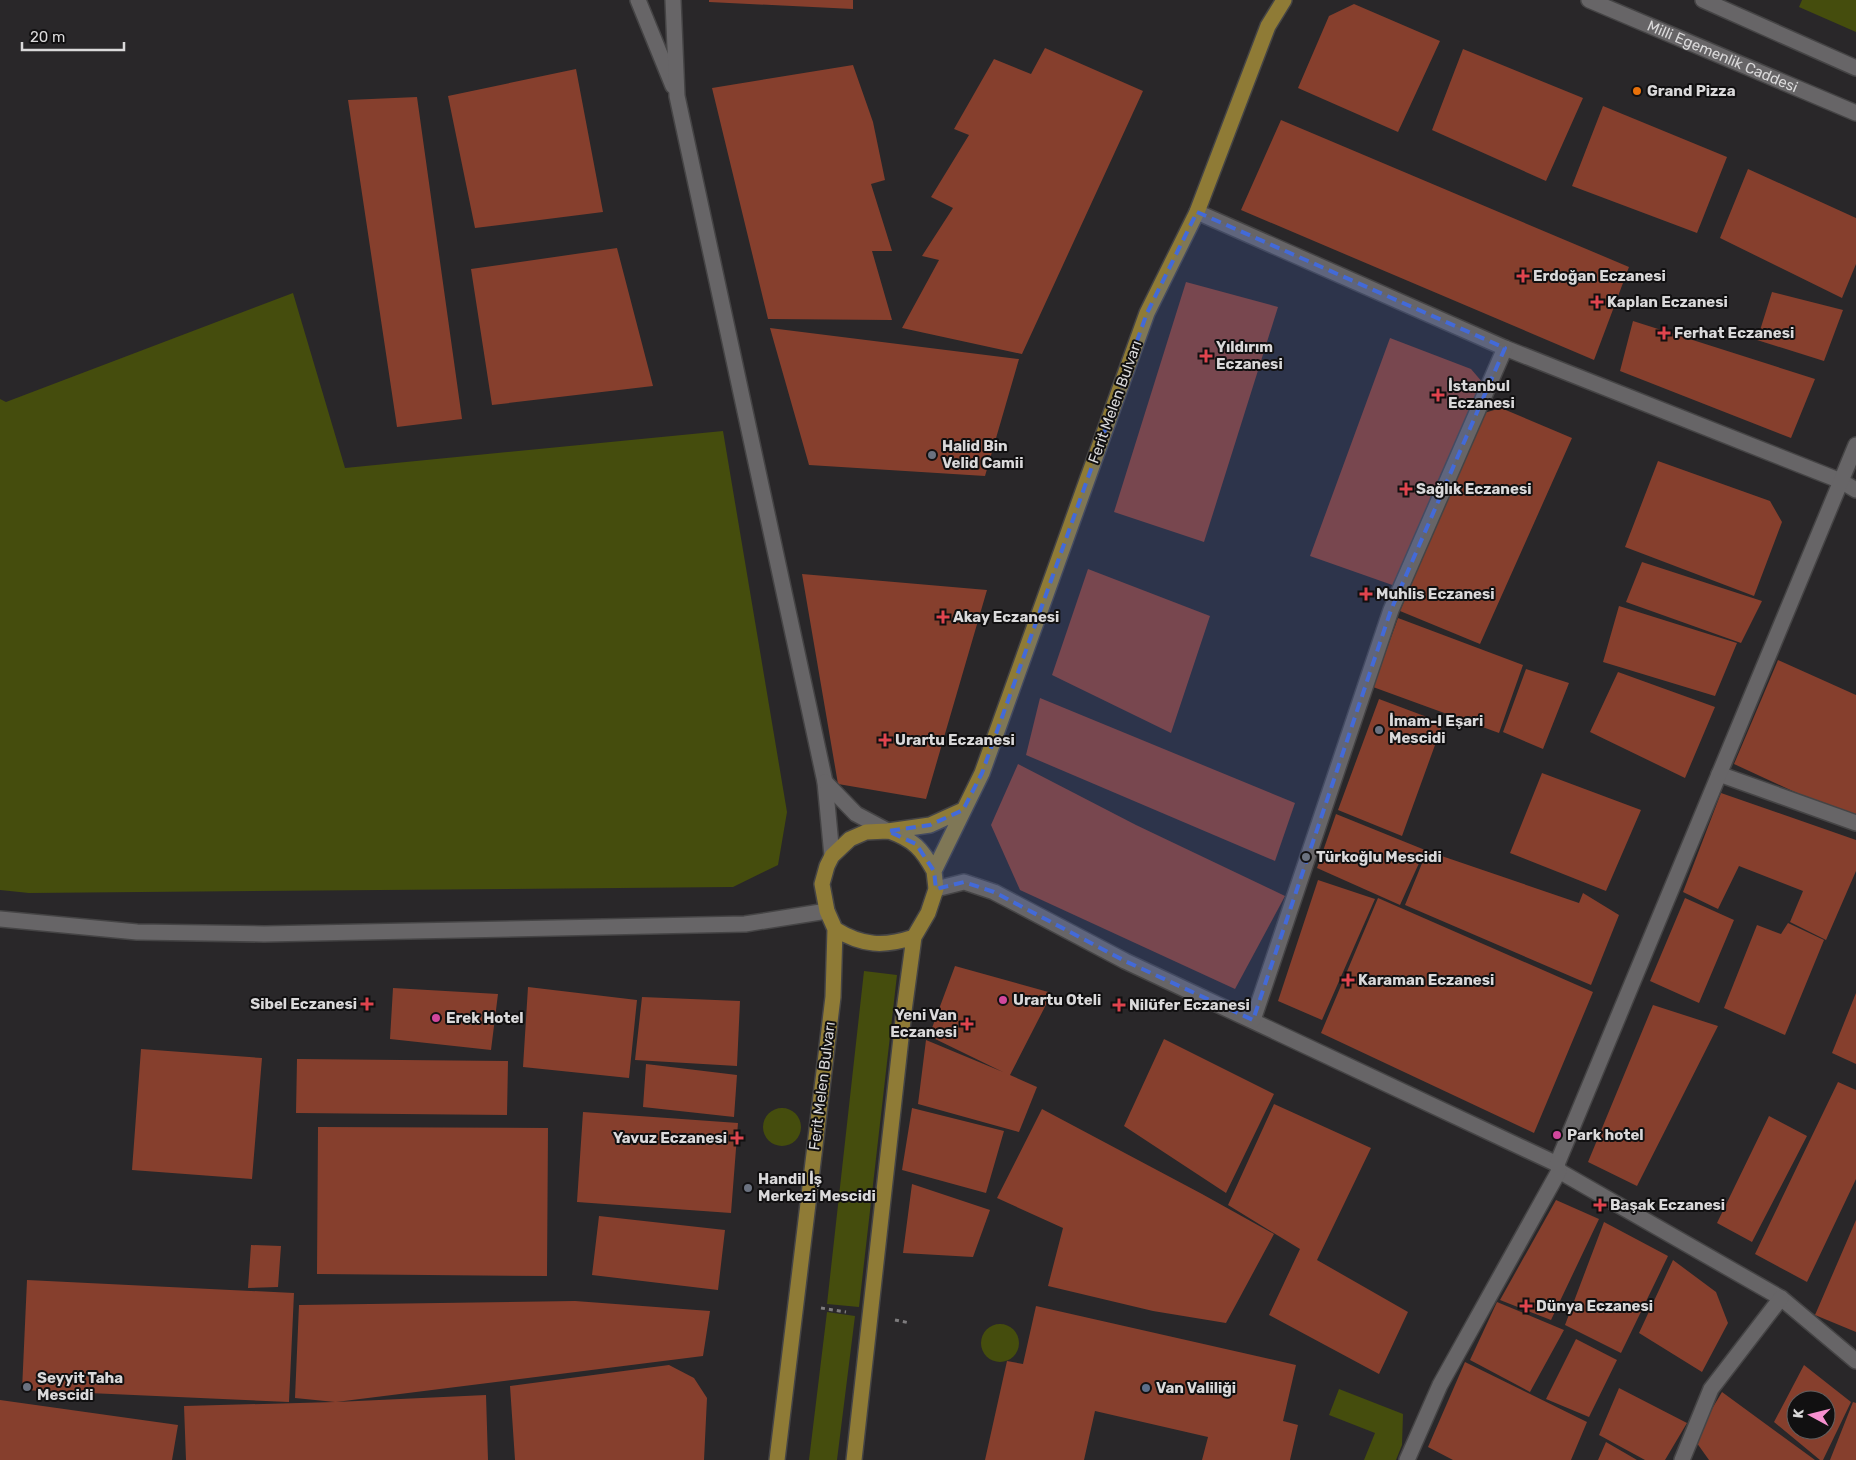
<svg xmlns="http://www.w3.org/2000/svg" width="1856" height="1460" viewBox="0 0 1856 1460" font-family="Rubik,sans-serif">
<rect width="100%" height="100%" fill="#292729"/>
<path fill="#454d0d" d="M1802,0H1856V32L1799,7Z
M293,293L345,468L723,431L787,812L778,865L733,887L29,893L0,890V399L6,402Z
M864,971L897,975L859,1307L827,1304Z
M763 1127a19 19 0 1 1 38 0a19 19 0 1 1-38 0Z
M827,1312L855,1316L837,1460H809Z
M981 1343a19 19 0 1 1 38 0a19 19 0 1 1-38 0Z
M1339,1389L1403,1414L1402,1445L1396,1460H1364L1375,1433L1329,1415Z"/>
<path fill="#863f2d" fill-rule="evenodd" d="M709,0H853V9L709,2Z
M1354,4L1440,41L1398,132L1298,88L1329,16Z
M1045,48L1143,91L1022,354L902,328L939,260L922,256L953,208L931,197L969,135L954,129L994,59L1031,74Z
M1463,49L1583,98L1546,181L1432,130Z
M853,65L873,122L885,180L871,184L892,251H872L892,320L768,319L712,88Z
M576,69L603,212L475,228L448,96Z
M417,97L462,419L397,427L348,100Z
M1603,106L1727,157L1697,233L1572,186Z
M1281,120L1629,267L1594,360L1241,210Z
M1748,169L1856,218V264L1842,298L1720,238Z
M617,248L653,386L492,405L471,269Z
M1186,282L1278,307L1204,542L1114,512Z
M1772,292L1843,310L1824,361L1757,340Z
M1633,321L1815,379L1791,438L1620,371Z
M770,328L1019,359L985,476L809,465Z
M1390,338L1471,369L1483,383L1398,587L1310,556Z
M1501,408L1572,438L1480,644L1400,611L1484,413Z
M1658,461L1770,501L1782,522L1754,596L1625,547Z
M1642,562L1762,601L1741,643L1626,602Z
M1088,569L1210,616L1171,733L1052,675Z
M802,574L987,590L926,799L838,784Z
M1619,606L1737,643L1715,696L1603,662Z
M1398,618L1523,665L1499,733L1373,687Z
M1778,660L1856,695V815L1825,806L1734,764Z
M1526,669L1569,683L1543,749L1503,732Z
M1618,672L1715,707L1685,778L1590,732Z
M1040,698L1295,803L1275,861L1026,755Z
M1379,699L1443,723L1402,836L1338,810Z
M1018,764L1136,825L1285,896L1235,989L1020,890L991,825Z
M1542,773L1641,810L1606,891L1510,853Z
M1721,793L1856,840V871L1826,940L1790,922L1803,891L1739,866L1718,909L1683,892Z
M1336,814L1425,850L1400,905L1317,868Z
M1427,851L1579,903L1583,893L1619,915L1591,985L1405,905Z
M1318,880L1375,899L1322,1020L1278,1001Z
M1378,898L1593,992L1534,1133L1321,1033Z
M1685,898L1734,920L1699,1003L1650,981Z
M1788,923L1824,940L1785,1035L1724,1008L1757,925L1781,934Z
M955,966L1052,993L1010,1075L1037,1087L1019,1132L918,1104L926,1040L1003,1072L929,1036Z
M528,987L637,1000L629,1078L523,1067Z
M393,988L498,994L491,1050L390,1039Z
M1856,993V1064L1832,1053Z
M642,997L740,1001L737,1066L635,1060Z
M1653,1005L1718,1026L1637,1186L1588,1162Z
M1164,1039L1274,1094L1226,1193L1124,1126Z
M141,1049L262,1058L252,1179L132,1170Z
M297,1059L508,1061L507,1115L296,1113Z
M646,1064L737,1075L734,1117L643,1107Z
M1838,1082L1856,1090V1179L1807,1282L1755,1254Z
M1274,1104L1371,1148L1317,1260L1408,1312L1379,1374L1269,1315L1300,1249L1228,1205Z
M912,1108L1004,1131L986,1193L902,1170Z
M1042,1109L1202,1194L1274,1234L1226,1323L1153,1311L1048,1286L1063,1228L997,1198Z
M583,1112L738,1123L731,1213L577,1202Z
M1769,1116L1807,1136L1752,1242L1717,1223Z
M318,1127L548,1128L547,1276L317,1274Z
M912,1184L990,1210L973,1257L903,1253Z
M1556,1200L1599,1219L1551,1320L1500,1300Z
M599,1216L725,1230L718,1290L592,1275Z
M1856,1220V1332L1815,1315Z
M1604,1222L1668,1256L1621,1353L1565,1325Z
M251,1245L281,1246L278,1287L248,1288Z
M1673,1260L1716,1292L1728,1323L1702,1372L1639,1333Z
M27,1280L294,1293L289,1402L22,1390Z
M575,1301L710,1311L703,1356L336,1402L486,1395L488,1460H186L184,1406L335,1402L295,1398L299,1305Z
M1497,1302L1564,1330L1530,1392L1470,1360Z
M1036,1306L1296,1365L1283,1421L1298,1425L1290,1460H1202L1208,1437L1095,1411L1084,1460H985L1007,1361L1023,1364Z
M1576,1339L1617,1360L1589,1417L1546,1399Z
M1465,1362L1587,1422L1571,1460H1453L1428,1447Z
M669,1365L694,1378L707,1398L704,1460H515L510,1386Z
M1804,1365L1851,1402L1823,1460H1820L1774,1422ZM1796,1400H1826V1430H1796Z
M1619,1388L1687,1423L1665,1460H1645L1599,1435Z
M1722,1392L1815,1460H1709L1694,1439Z
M0,1400L178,1425L172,1460H0Z
M1853,1402L1856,1403V1460H1830Z
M1606,1442L1637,1460H1598Z"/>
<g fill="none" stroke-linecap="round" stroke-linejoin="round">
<g stroke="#454445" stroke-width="18">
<g id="minor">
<path d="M638,0L673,86"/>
<path d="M673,0L677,96L825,782L832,856"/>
<path id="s1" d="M1589,0L1856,113"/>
<path d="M1703,0L1856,68"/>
<path d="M1197,212L1505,348L1841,481L1856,490"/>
<path d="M1719,774L1856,823"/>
<path d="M825,782L856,814L888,831"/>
<path d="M936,889L964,882L994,892L1125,961L1557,1164"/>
<path d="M0,919L137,932L264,934L745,924L827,911"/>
<path d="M1253,1020L1391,610L1505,348"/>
<path d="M1559,1171L1781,1298L1856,1361"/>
<path d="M1407,1460L1440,1385L1559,1171L1557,1164L1856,445"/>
<path d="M1682,1460L1711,1389L1781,1298"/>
</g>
</g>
<g stroke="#454445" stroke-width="18">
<path id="major" d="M889,831C914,840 922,849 934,871
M835,929C862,946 884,947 914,937
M777,1460L833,997L835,929L827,911L822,884L827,866L832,856L850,839L866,832L888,831L930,825L963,810
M854,1460L904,1011L914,937L928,913L936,889L934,871L982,773L1147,313L1197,212L1268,26L1284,0"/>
</g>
<path stroke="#7e7c7e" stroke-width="3" stroke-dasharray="4 4" stroke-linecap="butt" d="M821,1308L846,1312
M895,1320L910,1323"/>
<use href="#minor" stroke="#676567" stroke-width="15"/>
<use href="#major" stroke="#8f7b36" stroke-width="15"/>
</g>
<path fill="#436ad8" fill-opacity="0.2" stroke="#436ad8" stroke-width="4" stroke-dasharray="10 6" stroke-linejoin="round" d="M1197,212L1505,348L1391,610L1253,1020L1125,961L994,892L964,882L936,889L934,871L916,844L888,831L930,825L963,810L982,773L1147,313Z"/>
<circle fill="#e8710a" stroke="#111011" stroke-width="2" cx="1637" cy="91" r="5"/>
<g fill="#e0444e" stroke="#111011" stroke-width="2">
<path d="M1520.5 268.5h5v5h5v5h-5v5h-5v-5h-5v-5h5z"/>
<path d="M1594.5 294.5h5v5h5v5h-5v5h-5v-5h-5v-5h5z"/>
<path d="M1661.5 325.5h5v5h5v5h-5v5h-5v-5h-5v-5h5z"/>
<path d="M1203.5 348.5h5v5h5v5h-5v5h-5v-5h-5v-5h5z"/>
<path d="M1435.5 387.5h5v5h5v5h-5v5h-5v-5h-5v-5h5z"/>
<path d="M1403.5 481.5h5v5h5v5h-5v5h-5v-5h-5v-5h5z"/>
<path d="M1363.5 586.5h5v5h5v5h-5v5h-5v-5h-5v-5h5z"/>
<path d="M940.5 609.5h5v5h5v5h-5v5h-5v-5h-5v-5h5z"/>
<path d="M882.5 732.5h5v5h5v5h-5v5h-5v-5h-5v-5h5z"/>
<path d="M1345.5 972.5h5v5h5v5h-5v5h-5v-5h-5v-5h5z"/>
<path d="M364.5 996.5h5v5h5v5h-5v5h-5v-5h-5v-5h5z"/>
<path d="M1116.5 997.5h5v5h5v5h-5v5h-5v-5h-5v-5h5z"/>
<path d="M964.5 1016.5h5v5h5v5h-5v5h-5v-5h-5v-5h5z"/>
<path d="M734.5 1130.5h5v5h5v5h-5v5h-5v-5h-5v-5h5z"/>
<path d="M1597.5 1197.5h5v5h5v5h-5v5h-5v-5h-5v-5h5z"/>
<path d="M1523.5 1298.5h5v5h5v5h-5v5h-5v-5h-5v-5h5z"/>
</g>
<g fill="#6b7280" stroke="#111011" stroke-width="2">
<circle cx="932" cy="455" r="5"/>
<circle cx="1379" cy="730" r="5"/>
<circle cx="1306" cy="857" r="5"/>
<circle cx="748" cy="1188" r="5"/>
<circle cx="27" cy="1387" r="5"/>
</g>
<g fill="#d1479c" stroke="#111011" stroke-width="2">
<circle cx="1003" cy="1000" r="5"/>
<circle cx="436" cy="1018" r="5"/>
<circle cx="1557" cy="1135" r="5"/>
</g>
<circle fill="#5c6f8a" stroke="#111011" stroke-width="2" cx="1146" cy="1388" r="5"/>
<g text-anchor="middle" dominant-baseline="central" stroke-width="4" stroke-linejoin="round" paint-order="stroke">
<g font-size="15" fill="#dad9da" stroke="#111011">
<text stroke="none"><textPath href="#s1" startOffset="145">Milli Egemenlik Caddesi</textPath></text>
<text transform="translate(1115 402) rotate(-70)">Ferit Melen Bulvarı</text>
<text transform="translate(822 1086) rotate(-83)">Ferit Melen Bulvarı</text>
</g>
<g font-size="15" font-weight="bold" fill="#dad9da" stroke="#111011" text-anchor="start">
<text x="1647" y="91">Grand Pizza</text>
<text x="1533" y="276">Erdoğan Eczanesi</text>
<text x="1607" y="302">Kaplan Eczanesi</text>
<text x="1674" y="333">Ferhat Eczanesi</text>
<text x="1216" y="347">Yıldırım<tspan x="1216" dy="17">Eczanesi</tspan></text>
<text x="1448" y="386">İstanbul<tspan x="1448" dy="17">Eczanesi</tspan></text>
<text x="942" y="446">Halid Bin<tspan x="942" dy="17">Velid Camii</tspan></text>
<text x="1416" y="489">Sağlık Eczanesi</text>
<text x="1376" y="594">Muhlis Eczanesi</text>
<text x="953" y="617">Akay Eczanesi</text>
<text x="1389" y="721">İmam-I Eşari<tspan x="1389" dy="17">Mescidi</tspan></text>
<text x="895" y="740">Urartu Eczanesi</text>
<text x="1316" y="857">Türkoğlu Mescidi</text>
<text x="1358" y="980">Karaman Eczanesi</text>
<text x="1013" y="1000">Urartu Oteli</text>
<text x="357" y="1004" text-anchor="end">Sibel Eczanesi</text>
<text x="1129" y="1005">Nilüfer Eczanesi</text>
<text x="957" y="1015" text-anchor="end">Yeni Van<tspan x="957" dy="17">Eczanesi</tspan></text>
<text x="446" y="1018">Erek Hotel</text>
<text x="1567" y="1135">Park hotel</text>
<text x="727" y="1138" text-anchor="end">Yavuz Eczanesi</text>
<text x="758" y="1179">Handil İş<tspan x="758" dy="17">Merkezi Mescidi</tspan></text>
<text x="1610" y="1205">Başak Eczanesi</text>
<text x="1536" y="1306">Dünya Eczanesi</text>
<text x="37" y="1378">Seyyit Taha<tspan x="37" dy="17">Mescidi</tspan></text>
<text x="1156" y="1388">Van Valiliği</text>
</g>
</g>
<g transform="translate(1811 1415) rotate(277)"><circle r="24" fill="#111011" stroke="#616061"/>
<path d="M0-4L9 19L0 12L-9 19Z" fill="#f690cf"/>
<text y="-8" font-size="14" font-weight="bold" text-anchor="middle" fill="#dad9da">K</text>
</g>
<path d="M22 42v8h102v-8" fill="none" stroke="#dad9da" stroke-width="2.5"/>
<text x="30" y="42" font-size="15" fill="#dad9da" stroke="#111011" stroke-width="4" paint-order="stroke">20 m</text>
</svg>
